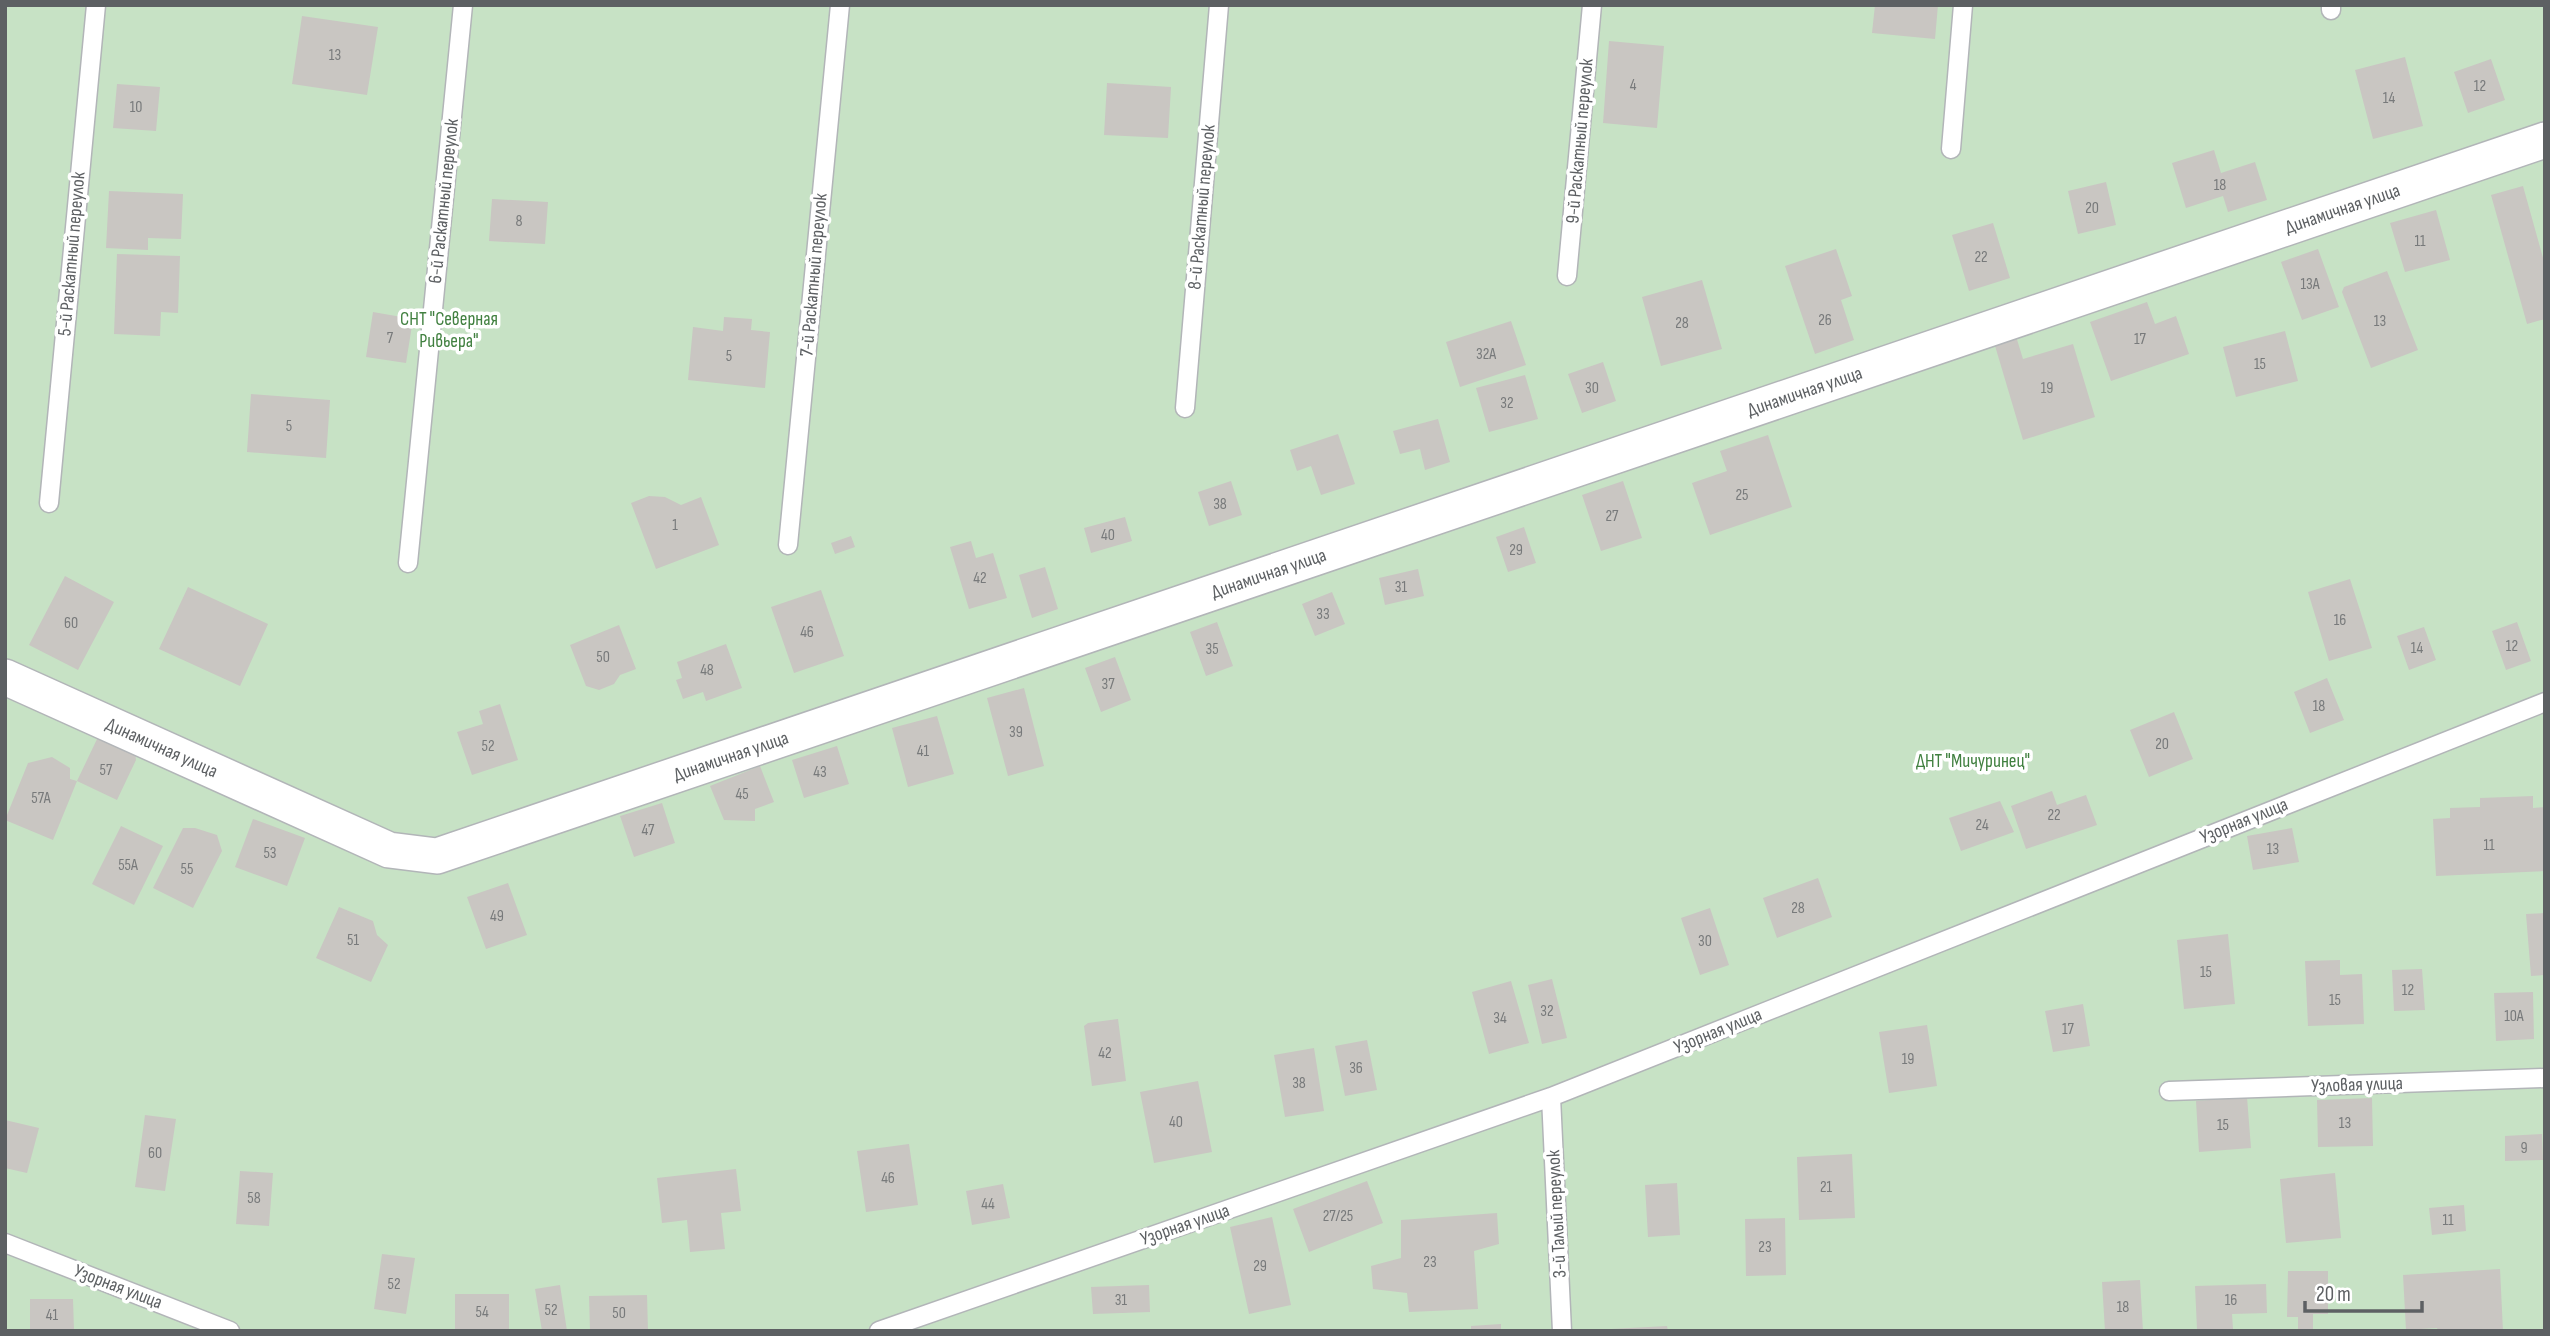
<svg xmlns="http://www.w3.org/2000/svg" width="2550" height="1336" viewBox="0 0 2550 1336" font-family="'Sofia Sans Condensed',sans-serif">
<rect width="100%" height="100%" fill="#edebe5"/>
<path fill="#c7e2c5" d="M5,5H2545V1331H5Z"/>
<path fill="#c9c6c2" d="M1875,5H1938L1935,39L1872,33Z
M302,16L378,27L367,95L292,84Z
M1609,41L1664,46L1657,128L1603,123Z
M2405,57L2423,126L2373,139L2355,70Z
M2491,59L2505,100L2468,113L2454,72Z
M1107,83L1171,87L1168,138L1104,135Z
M117,84L160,87L156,131L113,128Z
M2214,150L2221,173L2255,162L2267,200L2228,212L2223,196L2186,208L2172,163Z
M2106,182L2116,225L2078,234L2068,191Z
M2523,186L2545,265V319L2527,324L2491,195Z
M109,191L183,194L181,239L148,238V250L106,248Z
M492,199L548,202L545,244L489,241Z
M2436,210L2450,260L2405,272L2390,223Z
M1993,223L2010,278L1969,291L1952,235Z
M1836,249L1852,296L1841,300L1854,340L1815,354L1785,266Z
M2318,249L2339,307L2302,320L2281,262Z
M117,254L180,256L178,313L161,312L160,336L114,334Z
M2387,271L2418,350L2371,368L2342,292L2344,287Z
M1702,280L1722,349L1661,366L1642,297Z
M2147,302L2155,324L2176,316L2189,354L2111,381L2090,322Z
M373,312L413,319L406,363L366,357Z
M724,317L752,319L751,330L770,332L765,388L688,380L693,327L723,331Z
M1511,321L1526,365L1460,387L1446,342Z
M2285,331L2298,381L2236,397L2223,347Z
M2015,333L2023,359L2073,344L2095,417L2023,440L1993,339Z
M1603,362L1616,401L1582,413L1568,374Z
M1525,375L1538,419L1489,432L1476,388Z
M251,394L330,400L326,458L247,452Z
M1438,419L1450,462L1425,470L1420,449L1400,454L1393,431Z
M1338,434L1355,484L1321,495L1311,466L1297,471L1290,450Z
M1768,435L1792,507L1710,535L1692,483L1727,471L1720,451Z
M1231,481L1242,515L1209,526L1198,492Z
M1623,481L1642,538L1601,551L1582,495Z
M649,496L665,497L681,505L701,497L719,545L656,569L631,503Z
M1125,517L1132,541L1091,553L1084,528Z
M1524,527L1536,563L1508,572L1496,537Z
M851,536L855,547L835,554L831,543Z
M971,541L976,558L993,553L1007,598L969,609L950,547Z
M1045,567L1058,609L1032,618L1019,575Z
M1418,569L1424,596L1385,605L1379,578Z
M65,576L114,602L78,670L29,645Z
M2350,579L2372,648L2329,661L2308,592Z
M188,587L268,624L240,686L159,649Z
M821,590L844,656L794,673L771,607Z
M1332,592L1345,624L1315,636L1302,604Z
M1217,622L1233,666L1206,676L1190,632Z
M2517,622L2531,661L2506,670L2492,631Z
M619,625L636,669L620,675L614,684L599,690L586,686L570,645Z
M2424,627L2436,660L2409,670L2397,636Z
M726,644L742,688L706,701L703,692L683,699L676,680L682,678L677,662Z
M1115,657L1131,700L1101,712L1085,668Z
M2327,678L2344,720L2310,733L2294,692Z
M1024,688L1044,766L1008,776L987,698Z
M500,704L518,760L472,775L457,732L483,724L479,711Z
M2174,712L2193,759L2149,777L2130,730Z
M937,716L954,774L908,787L892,728Z
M98,737L134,743L136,760L117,800L77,781Z
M837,746L849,784L804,798L792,760Z
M52,757L70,768V779L77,781L53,840L5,820L28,763Z
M760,766L774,802L755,809V821L724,820L710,786Z
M2052,791L2057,805L2086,795L2097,825L2026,849L2011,806Z
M2533,796V808L2545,807V871L2436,876L2433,819L2450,818V808L2480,807V798Z
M2000,801L2014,832L1961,851L1949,818Z
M662,803L675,843L634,857L620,816Z
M253,819L305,838L287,886L235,867Z
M121,826L163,846L134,905L92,884Z
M183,828H195L217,835L222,851L193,908L153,888Z
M2292,828L2299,862L2253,870L2247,836Z
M1818,878L1832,917L1777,938L1763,898Z
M508,883L527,935L486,949L467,897Z
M339,907L373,921L377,935L388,945L371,982L316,958Z
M1710,908L1729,965L1700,975L1681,918Z
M2545,913V975L2531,976L2526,914Z
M2228,934L2235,1004L2184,1009L2177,940Z
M2340,960V975L2362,974L2364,1024L2308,1026L2305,961Z
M2422,969L2425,1010L2394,1011L2392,970Z
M1552,979L1567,1038L1542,1044L1528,985Z
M1511,981L1529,1043L1489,1054L1472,992Z
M2533,992L2534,1039L2496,1041L2494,993Z
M2083,1004L2090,1046L2053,1052L2045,1011Z
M1118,1019L1126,1081L1092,1086L1084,1026L1088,1023Z
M1927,1025L1937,1086L1889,1093L1879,1032Z
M1367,1040L1377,1090L1345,1096L1335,1046Z
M1314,1048L1324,1111L1285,1117L1274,1055Z
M1198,1081L1212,1152L1154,1163L1140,1092Z
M2247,1097L2251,1148L2199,1152L2196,1101Z
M2372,1098L2373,1146L2318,1147L2317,1100Z
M145,1115L176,1119L165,1191L135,1187Z
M5,1120L39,1128L27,1173L5,1168Z
M2542,1134L2543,1160L2505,1161V1136Z
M909,1144L918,1205L866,1212L857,1151Z
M1852,1154L1855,1218L1799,1220L1797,1157Z
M736,1169L741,1211L721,1213L725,1249L690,1252L687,1220L662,1223L657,1178Z
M240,1171L273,1173L269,1226L236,1224Z
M2335,1173L2341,1238L2286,1243L2280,1179Z
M1367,1181L1383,1223L1309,1252L1293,1209Z
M1677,1183L1680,1235L1648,1237L1645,1185Z
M1003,1184L1010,1218L972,1225L966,1191Z
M2464,1205L2466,1231L2432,1235L2429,1208Z
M1497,1213L1499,1244L1474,1251L1478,1309L1409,1312L1407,1293L1373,1289L1371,1266L1401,1258V1220Z
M1272,1217L1291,1305L1249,1314L1230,1227Z
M1785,1218L1786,1275L1746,1276L1745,1219Z
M382,1254L415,1258L406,1314L374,1309Z
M2500,1269L2503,1331H2438L2437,1328L2406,1330L2403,1275Z
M2288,1271H2328V1314H2313V1331H2298V1317H2287Z
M2140,1280L2143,1331H2105L2102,1282Z
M2266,1284L2267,1313L2232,1314L2233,1329H2197L2195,1286Z
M560,1285L567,1331H542L535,1289Z
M1149,1285L1150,1312L1093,1314L1091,1287Z
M455,1294H509V1331H455Z
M647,1295L648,1331H590L589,1296Z
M30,1299H73L74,1331H30Z
M1501,1324V1331H1471V1326Z
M1667,1326L1668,1331H1611V1329Z"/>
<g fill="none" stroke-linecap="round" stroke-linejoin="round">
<g stroke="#b2b5b8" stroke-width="21">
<path id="lane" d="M2331,10V5
M1951,149L1963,5
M1567,276L1592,5
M1185,408L1219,5
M49,503L96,5
M788,545L840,5
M408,563L463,5
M2169,1091L2545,1078
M1551,1097L1562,1331
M5,1243L230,1331
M879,1331L1551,1097L2545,702"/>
</g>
<g stroke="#b2b5b8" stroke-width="38">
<g id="street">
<path id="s1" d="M5,677L389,850L437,856L2545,140"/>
</g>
</g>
<use href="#lane" stroke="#fff" stroke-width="18"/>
<use href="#street" stroke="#fff" stroke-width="35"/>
</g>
<g text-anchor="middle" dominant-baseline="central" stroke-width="7" stroke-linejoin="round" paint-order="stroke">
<g font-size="16" fill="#787a7b">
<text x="335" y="55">13</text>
<text x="1633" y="85">4</text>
<text x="2480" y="86">12</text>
<text x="2389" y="98">14</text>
<text x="136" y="107">10</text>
<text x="2220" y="185">18</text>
<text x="2092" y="208">20</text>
<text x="519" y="221">8</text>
<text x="2420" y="241">11</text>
<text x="1981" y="257">22</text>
<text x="2310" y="284">13А</text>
<text x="1825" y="320">26</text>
<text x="2380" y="321">13</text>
<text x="1682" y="323">28</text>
<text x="390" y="338">7</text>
<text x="2140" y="339">17</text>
<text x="1486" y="354">32А</text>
<text x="729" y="356">5</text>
<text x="2260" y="364">15</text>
<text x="1592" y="388">30</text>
<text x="2047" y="388">19</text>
<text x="1507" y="403">32</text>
<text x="289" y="426">5</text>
<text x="1742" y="495">25</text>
<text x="1220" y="504">38</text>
<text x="1612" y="516">27</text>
<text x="675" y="525">1</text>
<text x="1108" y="535">40</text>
<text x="1516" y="550">29</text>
<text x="980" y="578">42</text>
<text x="1401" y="587">31</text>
<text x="1323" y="614">33</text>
<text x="2340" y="620">16</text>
<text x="71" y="623">60</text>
<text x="807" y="632">46</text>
<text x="2512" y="646">12</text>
<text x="2417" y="648">14</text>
<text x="1212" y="649">35</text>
<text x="603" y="657">50</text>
<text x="707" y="670">48</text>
<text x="1108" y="684">37</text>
<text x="2319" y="706">18</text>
<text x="1016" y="732">39</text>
<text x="2162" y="744">20</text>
<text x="488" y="746">52</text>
<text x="923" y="751">41</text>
<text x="106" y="770">57</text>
<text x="820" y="772">43</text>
<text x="742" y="794">45</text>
<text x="41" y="798">57А</text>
<text x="2054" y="815">22</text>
<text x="1982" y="825">24</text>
<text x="648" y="830">47</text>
<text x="2489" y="845">11</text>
<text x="2273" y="849">13</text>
<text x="270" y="853">53</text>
<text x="128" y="865">55А</text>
<text x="187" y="869">55</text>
<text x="1798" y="908">28</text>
<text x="497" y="916">49</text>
<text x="353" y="940">51</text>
<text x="1705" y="941">30</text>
<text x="2206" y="972">15</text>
<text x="2408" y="990">12</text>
<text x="2335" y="1000">15</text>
<text x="1547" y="1011">32</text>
<text x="2514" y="1016">10А</text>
<text x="1500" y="1018">34</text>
<text x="2068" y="1029">17</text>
<text x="1105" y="1053">42</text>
<text x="1908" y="1059">19</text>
<text x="1356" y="1068">36</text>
<text x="1299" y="1083">38</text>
<text x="1176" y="1122">40</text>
<text x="2345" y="1123">13</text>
<text x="2223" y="1125">15</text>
<text x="2524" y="1148">9</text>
<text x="155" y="1153">60</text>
<text x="888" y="1178">46</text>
<text x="1826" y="1187">21</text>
<text x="254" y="1198">58</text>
<text x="988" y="1204">44</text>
<text x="1338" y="1216">27/25</text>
<text x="2448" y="1220">11</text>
<text x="1765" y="1247">23</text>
<text x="1430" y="1262">23</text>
<text x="1260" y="1266">29</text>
<text x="394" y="1284">52</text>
<text x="1121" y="1300">31</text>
<text x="2231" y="1300">16</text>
<text x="2123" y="1307">18</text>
<text x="551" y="1310">52</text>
<text x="482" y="1312">54</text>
<text x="619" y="1313">50</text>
<text x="52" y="1315">41</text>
</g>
<g font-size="19" fill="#5d6063" stroke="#fff">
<text transform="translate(1580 141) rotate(-85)">9-й Раскатный переулок</text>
<text transform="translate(444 201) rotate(-84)">6-й Раскатный переулок</text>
<text transform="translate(1202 207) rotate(-85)">8-й Раскатный переулок</text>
<text stroke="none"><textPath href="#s1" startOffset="2482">Динамичная улица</textPath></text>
<text transform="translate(72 254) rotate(-85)">5-й Раскатный переулок</text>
<text transform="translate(814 275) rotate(-85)">7-й Раскатный переулок</text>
<text stroke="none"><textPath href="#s1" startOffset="1914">Динамичная улица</textPath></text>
<text stroke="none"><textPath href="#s1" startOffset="1348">Динамичная улица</textPath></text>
<text stroke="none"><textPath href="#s1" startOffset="172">Динамичная улица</textPath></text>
<text stroke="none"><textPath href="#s1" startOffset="780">Динамичная улица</textPath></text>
<text transform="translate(2244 821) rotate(-22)">Узорная улица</text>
<text transform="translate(1718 1031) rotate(-22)">Узорная улица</text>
<text transform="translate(2357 1085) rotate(-2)">Узловая улица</text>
<text transform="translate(1557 1214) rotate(-93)">3-й Талый переулок</text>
<text transform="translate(1185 1225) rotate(-19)">Узорная улица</text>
<text transform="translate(118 1287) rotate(21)">Узорная улица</text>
</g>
<g font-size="19" fill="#418040" stroke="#fff">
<text x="449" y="319">СНТ "Северная<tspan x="449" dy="22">Ривьера"</tspan></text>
<text x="1973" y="761">ДНТ "Мичуринец"</text>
</g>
</g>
<rect width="2550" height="1336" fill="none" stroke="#5d6063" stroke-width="14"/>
<path d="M2305 1301v10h117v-10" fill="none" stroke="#5d6063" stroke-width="3.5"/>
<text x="2316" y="1301" font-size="21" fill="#5d6063" stroke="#ffffff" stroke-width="5" paint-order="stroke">20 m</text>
</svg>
